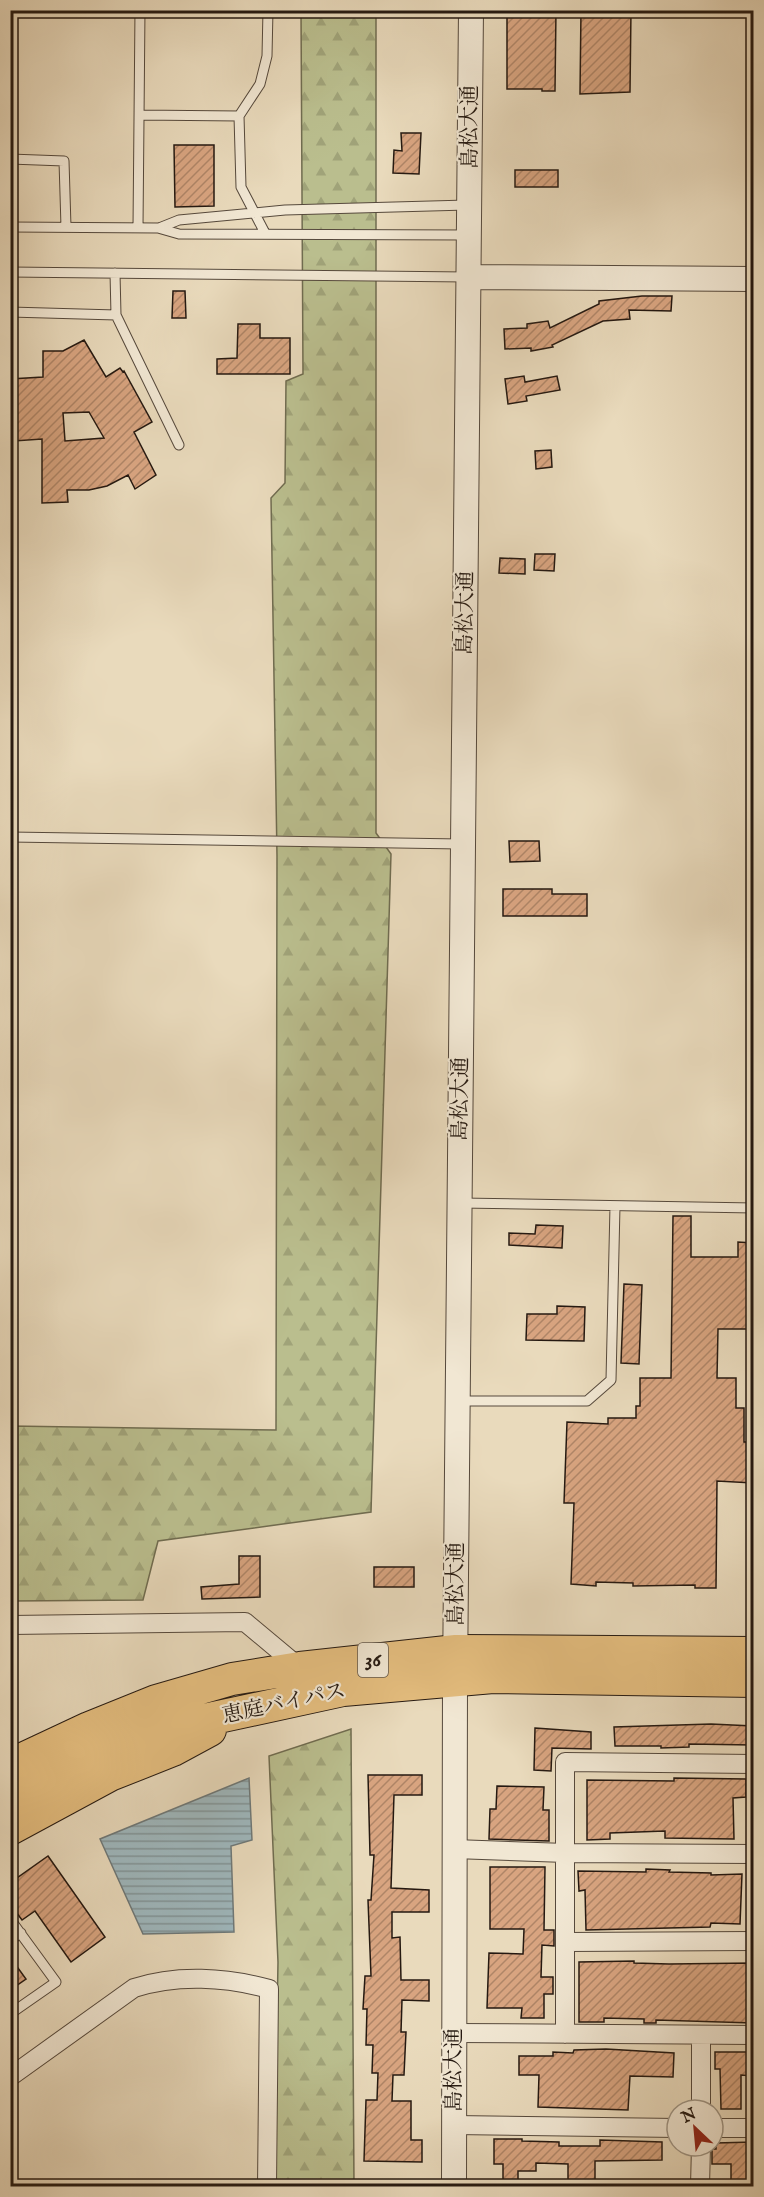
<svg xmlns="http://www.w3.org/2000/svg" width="764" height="2197" viewBox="0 0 764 2197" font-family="'IM FELL English','Noto Serif JP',serif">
<defs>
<pattern id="grass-tufts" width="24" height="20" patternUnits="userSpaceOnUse" patternTransform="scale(1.5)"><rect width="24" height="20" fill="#babe8e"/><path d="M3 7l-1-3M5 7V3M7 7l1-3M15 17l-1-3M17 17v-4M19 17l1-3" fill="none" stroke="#a0a379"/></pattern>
<pattern id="forest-firs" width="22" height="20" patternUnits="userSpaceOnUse" patternTransform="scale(1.5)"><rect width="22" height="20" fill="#babe8e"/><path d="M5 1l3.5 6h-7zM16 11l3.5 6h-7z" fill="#a0a379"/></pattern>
<pattern id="water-rules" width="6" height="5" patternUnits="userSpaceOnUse" patternTransform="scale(1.5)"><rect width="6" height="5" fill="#9eb7bd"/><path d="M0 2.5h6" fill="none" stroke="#819498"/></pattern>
<pattern id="building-hatch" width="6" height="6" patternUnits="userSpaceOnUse" patternTransform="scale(1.5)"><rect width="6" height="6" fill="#d8a480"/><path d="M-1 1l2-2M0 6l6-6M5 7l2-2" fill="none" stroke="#af8567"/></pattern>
</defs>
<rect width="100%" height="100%" fill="#e9dabc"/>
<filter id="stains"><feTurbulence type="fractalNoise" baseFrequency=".00333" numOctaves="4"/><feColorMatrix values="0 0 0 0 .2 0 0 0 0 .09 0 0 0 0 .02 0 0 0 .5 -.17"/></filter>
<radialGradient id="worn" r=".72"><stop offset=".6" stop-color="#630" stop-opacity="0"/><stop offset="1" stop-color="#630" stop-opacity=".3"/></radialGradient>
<path fill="url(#grass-tufts)" stroke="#706c50" stroke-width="1.5" d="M748,1864H753V1934H748Z"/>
<path fill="url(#forest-firs)" stroke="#706c50" stroke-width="1.5" d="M301,11H376V833L391,854L371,1512L158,1541L143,1600L11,1601V1426L276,1430L277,856L271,498L285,483L286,381L303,374Z
M351,1729L354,2186H274L278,1962L269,1756Z"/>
<path fill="url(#water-rules)" stroke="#6e7878" stroke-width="1.5" d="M249,1778L252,1840L231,1846L234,1932L143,1934L100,1839Z"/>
<path fill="url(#building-hatch)" stroke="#251911" stroke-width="1.5" fill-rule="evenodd" d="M507,10H556L555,91H542V89H507Z
M581,10H631L630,92L580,94Z
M401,133H421L419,174L393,173L394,150L402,151Z
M174,145H214V206L175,207Z
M515,170H558V187H515Z
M173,291H185L186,318H172Z
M642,296H672L671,311L629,310L630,319L603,321L552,345L553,347L531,351V348L505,349L504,329L527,328V324L548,321L550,328L599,304V301Z
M238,324H260V338H290V374H217V359L237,358Z
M84,340L106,377L120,368L123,372L124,371L152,422L134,432L156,475L135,489L128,475L107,486L89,490H67L68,502L42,503V439L14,441L13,421H10V379L43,377V351H63ZM89,412L104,438L65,441L63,413Z
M524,376L525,382L557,376L560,390L526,396L527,401L508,404L505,379Z
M551,450L552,467L536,469L535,451Z
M535,554H555L554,571L534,570Z
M500,558L525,559V574L499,573Z
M509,841H539L540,861L510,862Z
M503,889H552V894H587V916H503Z
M673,1216H691V1257H738V1242L753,1243V1329H718L717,1378H736V1408H744V1442H753V1483L717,1481L716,1588H695V1585L633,1586V1583L596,1582V1586L571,1584L574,1503H564L567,1422L608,1424V1418H636V1406H640V1378H671Z
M536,1225L563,1226L562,1248L509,1245V1233L535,1234Z
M624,1284L642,1285L639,1364L621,1363Z
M557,1306L585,1307L584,1341L526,1340L527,1314H557Z
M239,1556H260V1597L202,1599L201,1587L239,1584Z
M374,1567H414V1587H374Z
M711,1724L753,1726V1745L689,1744V1747L661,1748V1746H615L614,1727Z
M535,1728L591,1732V1749L552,1748L551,1771L534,1770Z
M368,1775H422V1795H394L391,1888L429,1890V1912H392V1938L400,1937L401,1980H429V2001L402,2000L401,2032H406L404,2075H393L392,2101H411V2140H422V2162L364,2161L366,2100H377L378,2073H372L373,2045H366L367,2009H363L365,1976H371L368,1900H371L374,1855H370Z
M674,1778L746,1779V1797L733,1798L734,1839L665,1838V1831L610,1833V1839L587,1840V1780L674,1781Z
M497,1786L544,1787L543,1810H549V1841L489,1839L490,1809H496Z
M48,1856L105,1937L71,1962L35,1911L22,1920L10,1904V1883Z
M490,1867H545L544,1930H554V1946L542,1945L541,1977H553V1994H544V2018H521L522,2008H487L489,1953L523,1954L524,1929H490Z
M646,1869L670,1870L669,1872L711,1873V1875L742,1874L740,1924L711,1923L710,1927L586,1930L585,1890L579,1891L578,1871L646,1872Z
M10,1957L26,1979L10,1990Z
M634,1961V1963L669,1964L753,1963V2023L656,2020V2023H644V2019L604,2018V2022H579V1962Z
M606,2049L674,2053L673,2077L630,2076L628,2110L538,2107L539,2075H519V2056H553V2052L573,2053L574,2050Z
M715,2052H753V2076L741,2075V2109H721L720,2069H715Z
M494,2139H522V2141L559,2142V2146H600V2140L662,2142V2160L595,2161V2187H568V2164L536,2163V2171H518V2187H503V2164H494Z
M753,2142V2187H731V2164H712V2149H716V2143Z"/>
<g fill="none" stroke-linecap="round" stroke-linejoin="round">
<g stroke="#56493c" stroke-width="11">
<path id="service" d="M139,115L239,116L241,187L265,233
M239,116L260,84L267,56L268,10
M10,159L64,161L66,227
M10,227L158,228L179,234L467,235
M138,227L140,10
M159,228L179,220L285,210L467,205
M10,272L467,277
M10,312L116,315L115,273
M116,315L179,445
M10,837L461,844
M460,1203L754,1208
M458,1401H587L611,1380L615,1206
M10,1919L56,1982L10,2014
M10,1940L21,1933"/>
</g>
<g stroke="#56493c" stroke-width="20">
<path id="minor" d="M10,1625L245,1622L300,1668
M454,1849L566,1853L754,1854
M566,1942L754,1941
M454,2033L754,2035
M565,2034V1762L754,1764
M701,2035V2110
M10,2077L134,1988C177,1974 226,1977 269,1989L267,2186
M454,2125L677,2128
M713,2128H754
M700,2186L701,2146"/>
</g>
<g stroke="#56493c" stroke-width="26">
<path id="tertiary" d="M469,277L754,279
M454,2186L455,1680L471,10"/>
</g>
<g stroke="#251911" stroke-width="34">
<path id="trunk" d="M10,1765L89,1728L156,1701L232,1679L300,1668L456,1651L754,1653
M10,1800L83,1763L163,1729L343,1690L493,1677L754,1681
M10,1829L110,1775L173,1750L210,1730"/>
</g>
<use href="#service" stroke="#f1e7d3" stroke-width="9"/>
<use href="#minor" stroke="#f1e7d3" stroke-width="18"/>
<use href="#tertiary" stroke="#f1e7d3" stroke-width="24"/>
<use href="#trunk" stroke="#e4bd7e" stroke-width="32"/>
</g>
<g text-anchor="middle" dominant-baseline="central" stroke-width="4.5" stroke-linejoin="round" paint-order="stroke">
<rect fill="#f1e7d3" stroke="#62574b" stroke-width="1.5" x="358" y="1643" width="30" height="34" rx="4.5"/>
<g font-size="20" font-weight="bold" fill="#251911">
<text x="373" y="1660">36</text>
</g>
<g font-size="21" fill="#251911" stroke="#f1e7d3">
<text transform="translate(470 127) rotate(-90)">島松大通</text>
<text transform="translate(466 613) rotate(-89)">島松大通</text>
<text transform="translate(461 1099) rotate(-89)">島松大通</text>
<text transform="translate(456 1584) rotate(-90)">島松大通</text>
<text transform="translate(284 1704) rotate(-12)">恵庭バイパス</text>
<text transform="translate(454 2070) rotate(-90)">島松大通</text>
</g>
</g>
<rect width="764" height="2197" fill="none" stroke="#e9dabc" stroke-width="36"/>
<rect x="12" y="12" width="740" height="2173" fill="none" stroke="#251911" stroke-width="3"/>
<rect x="18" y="18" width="728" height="2161" fill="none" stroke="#251911" stroke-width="1.5"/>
<g transform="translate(695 2128) rotate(334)"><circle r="28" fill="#f1e7d3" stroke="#9f9585" stroke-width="1.5"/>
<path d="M0-4.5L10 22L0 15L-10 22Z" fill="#8f2418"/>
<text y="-9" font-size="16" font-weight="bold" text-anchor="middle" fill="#251911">N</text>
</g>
<rect width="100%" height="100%" filter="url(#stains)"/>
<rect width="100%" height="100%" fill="url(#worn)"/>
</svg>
